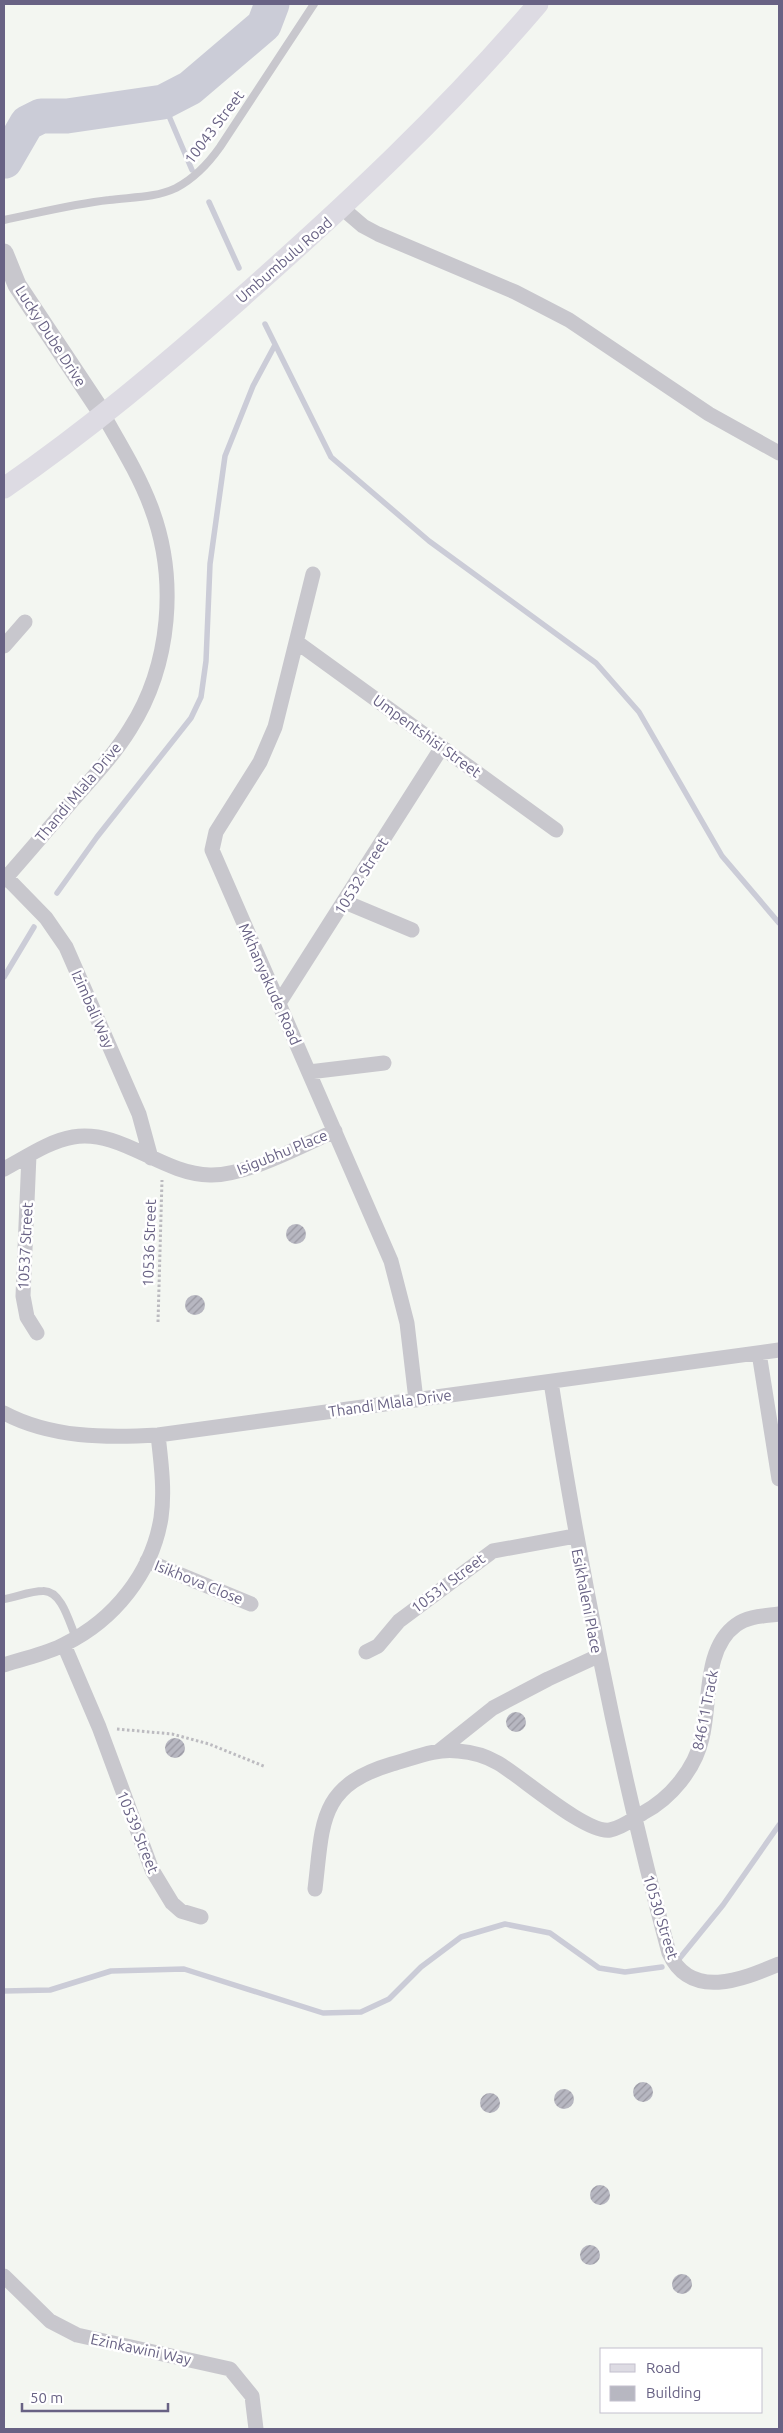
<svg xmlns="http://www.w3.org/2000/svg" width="783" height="2433" viewBox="0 0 783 2433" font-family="Ubuntu,sans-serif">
<defs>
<pattern id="building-hatch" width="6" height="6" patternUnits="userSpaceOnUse" patternTransform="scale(1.25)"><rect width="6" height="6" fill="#b7b7c1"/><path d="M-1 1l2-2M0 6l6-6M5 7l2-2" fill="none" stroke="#9998a2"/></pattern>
</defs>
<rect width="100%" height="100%" fill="#f3f6f1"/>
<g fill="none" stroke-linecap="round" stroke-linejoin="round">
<path stroke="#cbccd7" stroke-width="5.5" d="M163,102L192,170
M209,202L239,268
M265,324L331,457L429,541L596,663L639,712L722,856L779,923
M57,893L97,837L191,718L201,697L206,661L210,564L225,456L253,386L275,345
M4,977L34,927
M679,1959L723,1905L779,1825
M4,1991L50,1990L111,1971L184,1969L323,2013L361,2012L389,1999L421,1967L461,1937L505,1924L550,1933L599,1968L625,1972L662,1967"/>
<path stroke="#cbccd7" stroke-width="35" d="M5,161L27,123L41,116H67L163,102L190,88L264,25L272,4"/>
</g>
<path fill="url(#building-hatch)" d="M286 1234a10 10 0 1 1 20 0a10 10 0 1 1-20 0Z
M185 1305a10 10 0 1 1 20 0a10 10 0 1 1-20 0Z
M506 1722a10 10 0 1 1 20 0a10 10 0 1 1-20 0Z
M165 1748a10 10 0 1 1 20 0a10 10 0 1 1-20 0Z
M633 2092a10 10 0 1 1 20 0a10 10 0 1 1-20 0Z
M554 2099a10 10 0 1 1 20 0a10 10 0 1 1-20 0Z
M480 2103a10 10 0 1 1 20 0a10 10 0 1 1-20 0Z
M590 2195a10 10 0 1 1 20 0a10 10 0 1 1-20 0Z
M580 2255a10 10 0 1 1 20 0a10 10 0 1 1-20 0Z
M672 2284a10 10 0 1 1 20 0a10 10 0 1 1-20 0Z"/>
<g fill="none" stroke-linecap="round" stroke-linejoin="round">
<path stroke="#bcbbc0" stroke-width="3" stroke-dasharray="2.5 2.5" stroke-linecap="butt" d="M158,1322L162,1180
M117,1729L172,1734L209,1744L266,1767"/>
<path stroke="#c8c7cd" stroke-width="8" d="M4,220C38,213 73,204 109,200C131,197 155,198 176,188C195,178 208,164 220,147L314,4
M4,1599C16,1597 31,1591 43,1591C62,1590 70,1625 76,1638"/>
<path stroke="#c8c7cd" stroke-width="15" d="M342,208L363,226L378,234L515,292L569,320L709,414L779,453
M313,574L275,727L260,762L216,832L212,850L391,1261L407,1323L416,1400
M298,643L556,830
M4,646L25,622
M6,877L46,918L66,947L139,1114L151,1158
M4,880C27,854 50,827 73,800C93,777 114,755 130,729C171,665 178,578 151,507C139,475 121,446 104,416
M345,902L412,930
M279,1003L442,747
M309,1072L384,1063
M29,1155L23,1296L27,1317L37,1333
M4,1169C25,1158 49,1141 73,1137C122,1129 161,1174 210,1175C246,1176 301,1146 335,1131
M759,1353L779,1479
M551,1382C581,1574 618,1764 669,1953C691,2001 743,1979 779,1964
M4,1413C51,1438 106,1438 158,1435L779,1350
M147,1561L251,1604
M64,1645L99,1727L152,1870L172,1903L181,1911L201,1917
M366,1652L378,1646L399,1621L493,1551L575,1536
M4,1665C24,1658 47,1654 65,1644C114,1620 152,1573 161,1518C165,1491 161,1462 158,1435
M439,1751L493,1708L548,1679L598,1656
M315,1889C323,1823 318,1786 392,1764C414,1758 436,1748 458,1751C472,1752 486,1756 498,1763C522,1777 586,1834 610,1830C622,1828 633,1819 643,1813C671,1798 695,1769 702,1738C711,1703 703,1649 736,1625C748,1616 765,1616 779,1614
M4,2276L50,2321L77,2335L230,2369L252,2396L256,2429"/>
<path stroke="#c8c7cd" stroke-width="19" d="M4,253L17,285L104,416"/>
<path stroke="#dddbe3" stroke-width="21" d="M4,488C87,431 164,366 240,299C345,206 447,111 538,4"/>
</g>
<g text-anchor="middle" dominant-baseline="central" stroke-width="5" stroke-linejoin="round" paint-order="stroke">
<g font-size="15" fill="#686284" stroke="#fff">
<text transform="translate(214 127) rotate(-53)">10043 Street</text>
<text transform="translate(284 260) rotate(-41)">Umbumbulu Road</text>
<text transform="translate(51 336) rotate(57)">Lucky Dube Drive</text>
<text transform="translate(427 736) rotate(36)">Umpentshisi Street</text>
<text transform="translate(78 792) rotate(-50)">Thandi Mlala Drive</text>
<text transform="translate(361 876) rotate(-58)">10532 Street</text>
<text transform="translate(270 984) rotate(66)">Mkhanyakude Road</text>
<text transform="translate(93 1009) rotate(66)">Izimbali Way</text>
<text transform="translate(282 1152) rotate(-22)">Isigubhu Place</text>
<text transform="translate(149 1243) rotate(-88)">10536 Street</text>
<text transform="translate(25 1246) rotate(-87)">10537 Street</text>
<text transform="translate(390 1403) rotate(-8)">Thandi Mlala Drive</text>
<text transform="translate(199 1582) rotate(22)">Isikhova Close</text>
<text transform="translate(448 1583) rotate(-37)">10531 Street</text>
<text transform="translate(587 1601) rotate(79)">Esikhaleni Place</text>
<text transform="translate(705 1710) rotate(-79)">84611 Track</text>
<text transform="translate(138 1832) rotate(68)">10539 Street</text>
<text transform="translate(661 1917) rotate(73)">10530 Street</text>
<text transform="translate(141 2349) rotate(12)">Ezinkawini Way</text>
</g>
</g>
<rect width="783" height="2433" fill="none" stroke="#686284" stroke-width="10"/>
<rect x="600" y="2348" width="162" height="65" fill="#ffffff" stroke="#c3c0ce"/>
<rect x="610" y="2364" width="25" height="8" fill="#dddbe3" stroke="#c3c0ce"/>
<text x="646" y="2373" font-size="15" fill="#686284">Road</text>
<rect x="610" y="2386" width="25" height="15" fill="#b7b7c1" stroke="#c3c0ce"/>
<text x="646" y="2398" font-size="15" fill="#686284">Building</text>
<path d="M22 2403v8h146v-8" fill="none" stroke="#686284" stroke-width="2.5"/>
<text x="30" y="2403" font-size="15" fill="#686284" stroke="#ffffff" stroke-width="4" paint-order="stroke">50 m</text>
</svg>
